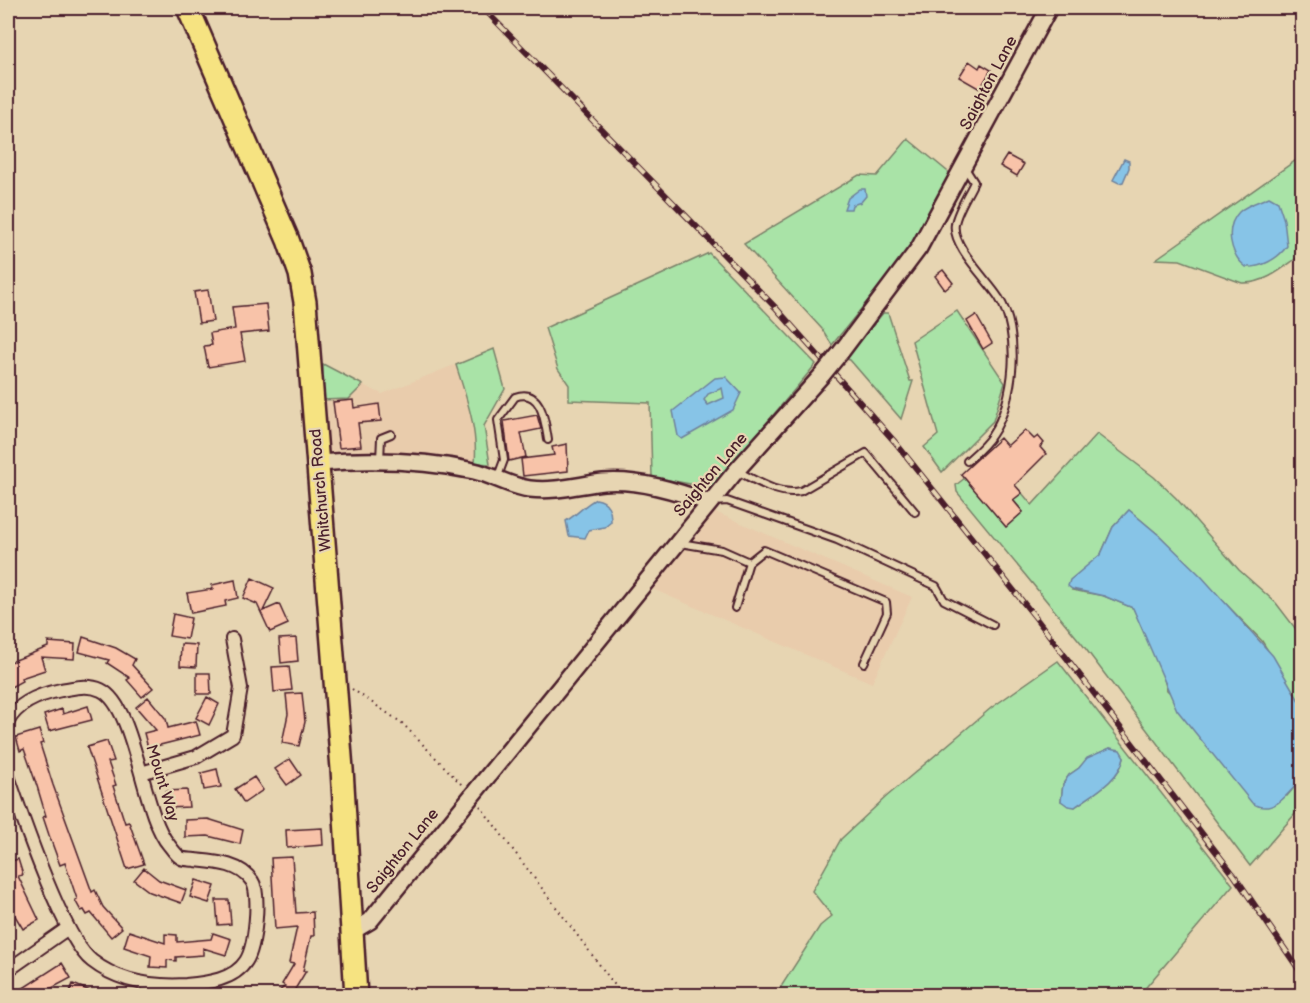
<svg xmlns="http://www.w3.org/2000/svg" width="1310" height="1003" viewBox="0 0 1310 1003" font-family="'Balsamiq Sans',sans-serif">
<rect width="100%" height="100%" fill="#e7d5b2"/>
<filter id="ink" filterUnits="userSpaceOnUse"><feTurbulence type="fractalNoise" baseFrequency=".0167" numOctaves="2"/><feDisplacementMap in="SourceGraphic" scale="12" xChannelSelector="R" yChannelSelector="G"/><feConvolveMatrix kernelMatrix="1 2 1 2 8 2 1 2 1" color-interpolation-filters="sRGB"/></filter>
<g filter="url(#ink)">
<path fill="#e9ccac" d="M494,349L505,389L484,426L490,464L386,456L327,455L322,400L349,399L363,385L382,394Z
M706,508L912,597L872,683L643,585Z"/>
<path fill="#a9e3a7" stroke="#7a8169" stroke-width="1.5" fill-rule="evenodd" d="M908,139L953,176L919,237L832,345L822,329L744,244L859,175L877,176Z
M1302,156V254C1284,267 1266,284 1242,283L1180,260L1156,259Z
M709,253L816,364L712,488L652,477L650,403L569,400V385L558,369L545,328Z
M957,311L1005,383L993,421L942,472L924,447L938,435L912,341Z
M883,313H888L910,381H913L901,419L850,360L846,359Z
M494,349L505,389L484,426L490,464L475,463C478,429 466,397 456,365Z
M323,364L363,385L349,399L322,400Z
M1097,434L1154,477L1176,498L1239,570L1276,603L1302,637V706L1262,641L1160,536L1129,510L1113,527L1101,554L1072,590L1104,596L1133,608L1161,668L1167,690L1287,796L1302,778V806L1250,866L1082,644L957,492L956,485L965,478L1006,527L1023,512L1013,500L1022,493L1032,505Z
M1058,661L1233,885L1142,992L1145,995L775,996L820,926L832,916L812,891L841,839L886,797L991,708ZM1110,748L1124,757C1120,780 1093,794 1075,807L1061,801L1063,784L1069,775L1079,768L1088,758Z"/>
<path fill="#87c4e7" stroke="#6f829c" stroke-width="1.5" fill-rule="evenodd" d="M1124,159L1129,161V168L1123,182L1119,183L1113,180Z
M860,189H865L866,196L861,202L852,205L851,209H844L848,198Z
M1269,197L1278,202L1284,220L1287,246C1278,259 1261,268 1246,267C1230,255 1224,228 1239,212C1246,205 1261,201 1269,197Z
M726,377L741,393L733,410L682,439L678,436L673,411L715,378ZM722,388L724,398L708,405L704,400L708,394Z
M596,499C609,501 611,510 611,522L605,527L589,530L585,538L569,536L566,521C578,514 585,504 596,499Z
M1129,510L1160,536L1201,576L1273,656L1302,706V778C1290,792 1273,817 1252,803L1177,710L1133,608L1104,596L1072,589L1068,586L1070,580L1101,554L1113,527Z
M1110,748L1120,750L1124,757C1120,780 1093,794 1075,807L1068,806L1061,801L1063,784L1069,775L1079,768L1087,758Z"/>
<path fill="#f8c3a9" stroke="#4a1f2b" stroke-width="1.5" d="M969,61L979,68L981,64L991,70L980,89L959,77Z
M1007,155L1024,164L1017,176L1000,166Z
M943,270L953,283L945,290L935,276Z
M208,290L213,321L199,323L194,292Z
M266,304L269,331L240,334L245,361L208,367L204,346L212,345L210,333L235,329L232,307Z
M976,315L992,343L983,349L967,321Z
M353,400L354,408L379,404L381,421L358,423L361,446L339,448L333,402Z
M537,415L541,429L521,433L526,457L509,461L504,421Z
M1025,430L1034,439L1038,436L1044,443L1040,447L1046,454L1015,485L1022,493L1013,500L1023,512L1006,527L961,474L1000,438L1007,446Z
M567,444L568,471L523,476L521,459L554,455L552,447Z
M252,578L274,588L263,611L279,604L288,624L270,632L257,604L243,598Z
M235,580L238,598L225,601L226,606L191,613L187,593L213,589L212,585Z
M173,614L191,618L187,639L169,636Z
M83,637L116,648L135,659L132,665L153,688L142,697L127,680L130,678L107,663L109,660L79,652Z
M296,638L298,661L281,663L279,639Z
M48,642L75,644L74,659L41,657L45,670L21,678L22,681L11,687L8,681V663L48,647Z
M181,644L197,645L196,667L180,666Z
M289,666L292,690L274,692L272,667Z
M197,673H210L211,694H197Z
M302,693L305,722L299,746L282,743L288,714L286,694Z
M148,697L166,719L168,728L196,721L200,735L148,748L144,733L156,730L136,707Z
M207,697L219,704L209,725L196,718Z
M88,706L92,720L49,731L44,715L62,709L63,714Z
M39,730L43,743L40,744L53,785L92,892L95,890L103,907L122,928L111,937L91,913L87,915L84,910L81,911L75,900L77,899L65,863L60,865L49,835L43,817L46,816L37,786L24,749L20,751L16,737Z
M107,741L114,761L108,762L116,785L113,786L125,823L129,822L144,864L127,869L87,747Z
M290,759L301,775L287,785L275,769Z
M217,769L221,787L204,790L201,773Z
M254,777L263,790L244,803L235,789Z
M187,790L189,807L167,808L166,791Z
M208,819L243,830L240,844L208,836L185,837V820Z
M322,828L323,845L287,848L286,830Z
M8,852L12,861L18,859L23,875L18,876L39,920L23,929L11,909L8,910Z
M292,857L296,913L313,912L314,936H311L303,971H306L291,996H274L285,986L282,984L294,964L289,963L297,927L275,929L271,858Z
M144,868L159,880L186,890L181,903L150,892L134,880Z
M196,880L215,886L209,903L190,897Z
M216,900H229L231,924L218,925Z
M129,931L165,943V934L177,935V942L211,939L213,933L231,939L226,955L203,948V955L176,957V961L167,960V968L150,967L151,956L124,947Z
M62,963L71,978L37,996H11Z
M73,984L100,995V996H68Z"/>
<g fill="none" stroke-linecap="round" stroke-linejoin="round">
<g stroke="#4a1f2b" stroke-width="10">
<path id="service" d="M965,168L974,182C968,195 957,211 955,224C951,246 988,280 999,298C1021,332 1015,401 992,435C986,445 976,453 967,461
M380,460L381,438L391,434
M737,471C757,481 779,496 801,491L866,453L915,512
M497,479L504,460L498,420L515,397C542,387 545,422 548,440
M714,502L727,501L837,540L936,586L944,600L993,625
M680,543L722,550L749,562L735,608
M749,562L764,550L886,602L887,613L864,663"/>
</g>
<g stroke="#4a1f2b" stroke-width="16">
<path id="minor" d="M8,721C18,703 41,694 61,690C74,688 88,684 101,690C136,707 142,814 169,845C172,849 177,856 181,858C185,860 191,859 195,860C215,862 240,863 252,881C261,894 255,947 246,961C234,980 207,983 186,985C152,987 119,982 92,961C63,939 21,814 8,776
M141,773L196,757L233,735L241,688L232,639
M8,970L68,928"/>
</g>
<g stroke="#4a1f2b" stroke-width="20">
<path id="tertiary" d="M841,352L919,248L1049,8
M318,463C369,459 423,460 474,471C493,475 511,487 530,489C555,492 578,485 603,482C639,479 677,491 710,503
M353,931L370,921L736,471L823,374"/>
</g>
<g stroke="#4a1f2b" stroke-width="26">
<path id="trunk" d="M188,8L288,240L300,274L305,302L342,769L356,996"/>
</g>
<path stroke="#4a1f2b" stroke-width="2" stroke-dasharray="1.5 4.5" stroke-linecap="butt" d="M1293,8L1302,13
M352,689L402,723L463,786
M480,806L623,996"/>
<use href="#service" stroke="#e7d5b2" stroke-width="6"/>
<use href="#minor" stroke="#e7d5b2" stroke-width="12"/>
<use href="#tertiary" stroke="#e7d5b2" stroke-width="15"/>
<use href="#trunk" stroke="#f6e381" stroke-width="21"/>
<g stroke="#4a1f2b" stroke-width="6">
<path id="rail" d="M483,8L776,308L895,442L1035,617L1234,875L1302,974"/>
</g>
<use href="#rail" stroke="#e7d5b2" stroke-width="4" stroke-dasharray="11" stroke-linecap="butt"/>
<g stroke="#4a1f2b" stroke-width="20" stroke-linecap="butt">
<path id="tertiary-bridge" d="M823,374L841,352"/>
</g>
<use href="#tertiary-bridge" stroke="#e7d5b2" stroke-width="15"/>
</g>
</g>
<g text-anchor="middle" dominant-baseline="central" stroke-width="4.5" stroke-linejoin="round" paint-order="stroke">
<g font-size="16" fill="#4a1f2b" stroke="#e7d5b2">
<text transform="translate(989 83) rotate(-62)">Saighton Lane</text>
<text transform="translate(711 475) rotate(-50)">Saighton Lane</text>
<text transform="translate(321 490) rotate(-95)">Whitchurch Road</text>
<text transform="translate(162 783) rotate(73)">Mount Way</text>
<text transform="translate(403 851) rotate(-51)">Saighton Lane</text>
</g>
</g>
<rect width="1310" height="1003" fill="none" stroke="#e7d5b2" stroke-width="30"/>
<rect x="15" y="15" width="1280" height="973" fill="none" stroke="#4a1f2b" stroke-width="2" filter="url(#ink)"/>
</svg>
